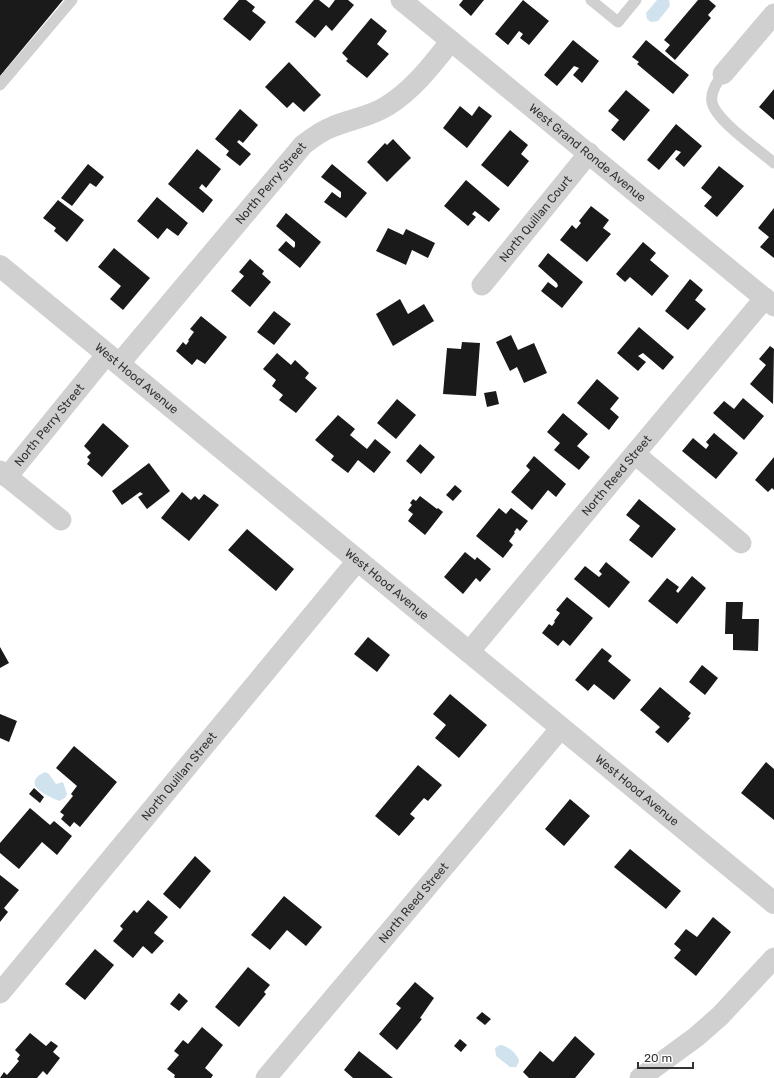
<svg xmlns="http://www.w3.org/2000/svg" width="774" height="1078" viewBox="0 0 774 1078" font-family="Rubik,sans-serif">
<rect width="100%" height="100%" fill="#fff"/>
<path fill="#cfe2ee" d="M657,0H669L670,6L658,21L651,22L647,19L646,13Z
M45,772L49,774L56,784L63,782L67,794L65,798L59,801C50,797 41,793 35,786C33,778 39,775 45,772Z
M500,1045C507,1045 519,1055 519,1062L516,1067H510L496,1056L495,1048Z"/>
<path fill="#1a1a1a" d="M0,0H63L0,76Z
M239,0H246L255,7L252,11L266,22L250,41L223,19Z
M314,0H319L329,8L335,0H348L354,5L332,31L326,25L315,38L295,22Z
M463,0H484L471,16L459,5Z
M523,0L549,21L529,45L520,38L523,34L519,31L508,45L495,34Z
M698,0H709L716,6L708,15L711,18L675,60L665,51L670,45L664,40Z
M371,18L387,31L377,44L389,54L367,78L346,61L348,59L342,53Z
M573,40L599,61L582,83L573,75L579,68L574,66L557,86L544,75Z
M646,40L689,75L673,94L637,64L639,62L632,57Z
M289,62L321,95L304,112L293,102L287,108L265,87Z
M774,89V120L759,107Z
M626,90L650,110L624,141L611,130L619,120L608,111Z
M460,106L472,116L479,106L492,116L467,148L443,128Z
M240,109L258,125L243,143L239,140L237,142L251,154L240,166L226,155L229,151L215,139Z
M676,124L702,146L684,167L675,159L681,152L676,150L659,170L647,160Z
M510,130L528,145L521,154L529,161L508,187L481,165Z
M393,139L411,158L387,182L367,162L385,143L387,145Z
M197,149L221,169L206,188L202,184L199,188L213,200L203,213L168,184Z
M88,164L104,177L96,187L90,183L72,206L61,198Z
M332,164L367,193L346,218L324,202L332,192L340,198L341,197V192L321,177Z
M719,166L744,186L717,217L704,206L712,197L701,188Z
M466,180L500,209L489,222L475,211L472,214L476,217L468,226L444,206Z
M157,197L188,223L178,236L167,228L158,239L137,221Z
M58,200L84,220L67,242L54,231L56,228L43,218Z
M591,206L609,220L603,228L611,234L587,262L560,240L572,225L576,229L581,223L579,221Z
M774,208V258L760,247L769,237L758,228Z
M286,213L321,242L300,268L278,250L286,241L294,248L295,246V242L276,226Z
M388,228L403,235L406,229L435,243L428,258L412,250L406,265L376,251Z
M643,242L656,253L650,260L669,276L652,296L630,277L625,282L616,274Z
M114,248L150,278L123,310L110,299L121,286L98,267Z
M548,253L583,282L562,308L541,291L548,282L556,288L558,286L557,283L538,266Z
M250,259L264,271L262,274L271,282L250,307L231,291L244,276L239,272Z
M690,279L703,290L695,300L706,309L688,330L665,311Z
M400,299L408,314L424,304L434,321L393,346L376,314Z
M274,311L291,324L274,345L257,332Z
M201,316L227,337L205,364L197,359L192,365L176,351L183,342L186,345L189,341L188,340L194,332L190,329Z
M639,327L674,357L663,370L643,353L638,356L646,362L638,371L617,353Z
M511,335L518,350L534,343L547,373L524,383L517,367L510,371L496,342Z
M462,342L480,343L476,396L443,394L447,348L461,349Z
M770,346L774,349L773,404L750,384L766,365L759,359Z
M277,353L291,365L295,360L309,373L305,378L317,388L296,413L279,400L283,395L272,386L276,380L263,369Z
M597,379L619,398L610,409L619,417L609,430L577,403Z
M496,391L499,404L487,407L484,393Z
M743,398L764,416L744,440L713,413L724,401L734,409Z
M397,399L416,415L396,439L377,423Z
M563,413L588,434L577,446L590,457L579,470L554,450L560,443L547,432Z
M338,415L355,429L350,435L367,449L375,439L391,452L374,473L358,460L348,473L331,460L334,456L315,440Z
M103,423L129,446L102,477L87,464L90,460L87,457L91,453L84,446Z
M714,433L738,453L716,479L682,451L693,438L706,449L709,445L706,442Z
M420,444L435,457L421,474L406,461Z
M534,456L566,484L556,497L548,490L532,510L511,492L530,470L526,466Z
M774,457V490L772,488L768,492L755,480Z
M149,463L170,491L147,509L138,497L143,494L140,492L122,505L112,491Z
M455,485L462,491L453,501L446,495Z
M182,492L191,500L195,496L199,500L204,494L219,505L189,541L161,518Z
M420,496L437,509L438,508L443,512L425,535L408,521L413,514L408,510L412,505L410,503L413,499L416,501Z
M639,499L676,529L652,558L629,540L640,526L626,515Z
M499,508L506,514L511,508L528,521L520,531L517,528L514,532L515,533L509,541L513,545L503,558L476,536Z
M247,529L294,569L276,591L228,550Z
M465,552L475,560L477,557L491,569L480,582L476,578L463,594L444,577Z
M606,562L630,582L609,608L574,579L585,566L599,577L602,574L599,571Z
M692,576L706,588L677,624L648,601L667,578L679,587L676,591L678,593Z
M567,597L593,618L570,646L563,640L558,646L542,633L549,624L552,626L555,622L554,621L560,613L556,610Z
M726,602H743L742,619H759L758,651L733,650V634H725Z
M368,637L390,655L377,672L354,654Z
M0,647L9,663L0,668Z
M602,648L612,656L608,661L631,680L614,700L594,684L588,691L575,680Z
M702,665L718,678L705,695L689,682Z
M660,687L691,713L688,717L690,718L668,743L655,732L660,727L640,710Z
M450,694L487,725L459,758L435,738L446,725L433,714Z
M0,714L17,721L9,742L0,738Z
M74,746L117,782L80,827L74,822L70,827L61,819L64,815L60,812L73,796L71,794L77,786L56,768Z
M766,762L774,769V820L741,793Z
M418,765L442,785L428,801L424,798L410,814L415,818L399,836L375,816Z
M34,788L44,797L40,803L29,794Z
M570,799L590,816L564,846L545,829Z
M30,808L50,825L54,821L72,836L57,855L42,842L19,869L0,853V843Z
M630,849L681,891L666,909L614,867Z
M195,856L211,871L180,909L163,894Z
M0,875L19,890L4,908L8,912L0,922Z
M284,896L322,927L306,946L287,930L270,950L251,935Z
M148,900L168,917L154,933L164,941L152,954L143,946L133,958L113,941L123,929L120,926L134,910L137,913Z
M713,917L731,932L696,976L674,958L681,950L674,944L686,929L697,937Z
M95,949L114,965L85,1000L65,984Z
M248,967L270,985L264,992L266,994L239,1027L215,1007Z
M415,982L434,998L420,1018L422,1019L397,1050L379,1034L401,1008L396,1004Z
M179,993L188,1001L179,1011L170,1004Z
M482,1012L491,1019L485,1025L476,1018Z
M202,1027L223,1045L205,1068L213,1075L211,1078H175L174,1077L175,1075L167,1069L179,1055L174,1051L183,1040L188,1044Z
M30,1033L46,1046L51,1041L58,1046L53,1052L60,1058L47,1075L43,1071L37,1078H0L4,1072L7,1075L19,1061L17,1059L20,1055L15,1050Z
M575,1036L595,1054L575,1078H529L523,1072L540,1051L553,1062Z
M460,1039L467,1045L461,1052L454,1046Z
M359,1051L393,1078H353L344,1070Z"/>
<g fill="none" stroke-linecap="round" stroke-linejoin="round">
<path stroke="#d0d0d0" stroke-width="11" d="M591,0L618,22L636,0
M723,74C717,82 710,92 712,102C715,120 759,150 774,163
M0,85L72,0"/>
<g stroke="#d0d0d0" stroke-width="21">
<path id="s1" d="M401,0L774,306"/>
<path d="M723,74L774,14"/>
<path id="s2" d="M482,285L589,153"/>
<path id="s3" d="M119,364L303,145C312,138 321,131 332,127C350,119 370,117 387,106C413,90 432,65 451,41"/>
<path d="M635,454L741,543"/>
<path d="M0,471L61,520"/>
<path id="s4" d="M7,477L107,354"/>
<path id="s5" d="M469,652L765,298"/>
<path id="s6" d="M0,993L358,560"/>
<path id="s7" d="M266,1078L561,728"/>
<path d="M640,1078L696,1037L720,1016L774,958"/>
</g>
<path stroke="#d0d0d0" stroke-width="22" id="s8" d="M0,266L774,903"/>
</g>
<g text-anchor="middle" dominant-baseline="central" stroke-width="4" stroke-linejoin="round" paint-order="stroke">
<g font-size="12" fill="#333" stroke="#fff">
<text stroke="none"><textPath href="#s1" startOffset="241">West Grand Ronde Avenue</textPath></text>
<text stroke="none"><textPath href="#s3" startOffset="236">North Perry Street</textPath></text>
<text stroke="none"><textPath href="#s2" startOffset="85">North Quillan Court</textPath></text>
<text stroke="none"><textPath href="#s8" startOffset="177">West Hood Avenue</textPath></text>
<text stroke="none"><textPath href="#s4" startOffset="67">North Perry Street</textPath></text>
<text stroke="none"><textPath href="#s5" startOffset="230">North Reed Street</textPath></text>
<text stroke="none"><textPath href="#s8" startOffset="501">West Hood Avenue</textPath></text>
<text stroke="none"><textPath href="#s6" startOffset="281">North Quillan Street</textPath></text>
<text stroke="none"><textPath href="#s8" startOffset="825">West Hood Avenue</textPath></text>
<text stroke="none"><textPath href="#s7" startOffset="229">North Reed Street</textPath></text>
</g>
</g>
<path d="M638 1062v6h55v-6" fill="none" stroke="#333333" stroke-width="2"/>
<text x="644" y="1062" font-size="12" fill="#333333" stroke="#ffffff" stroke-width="3" paint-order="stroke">20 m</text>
</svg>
